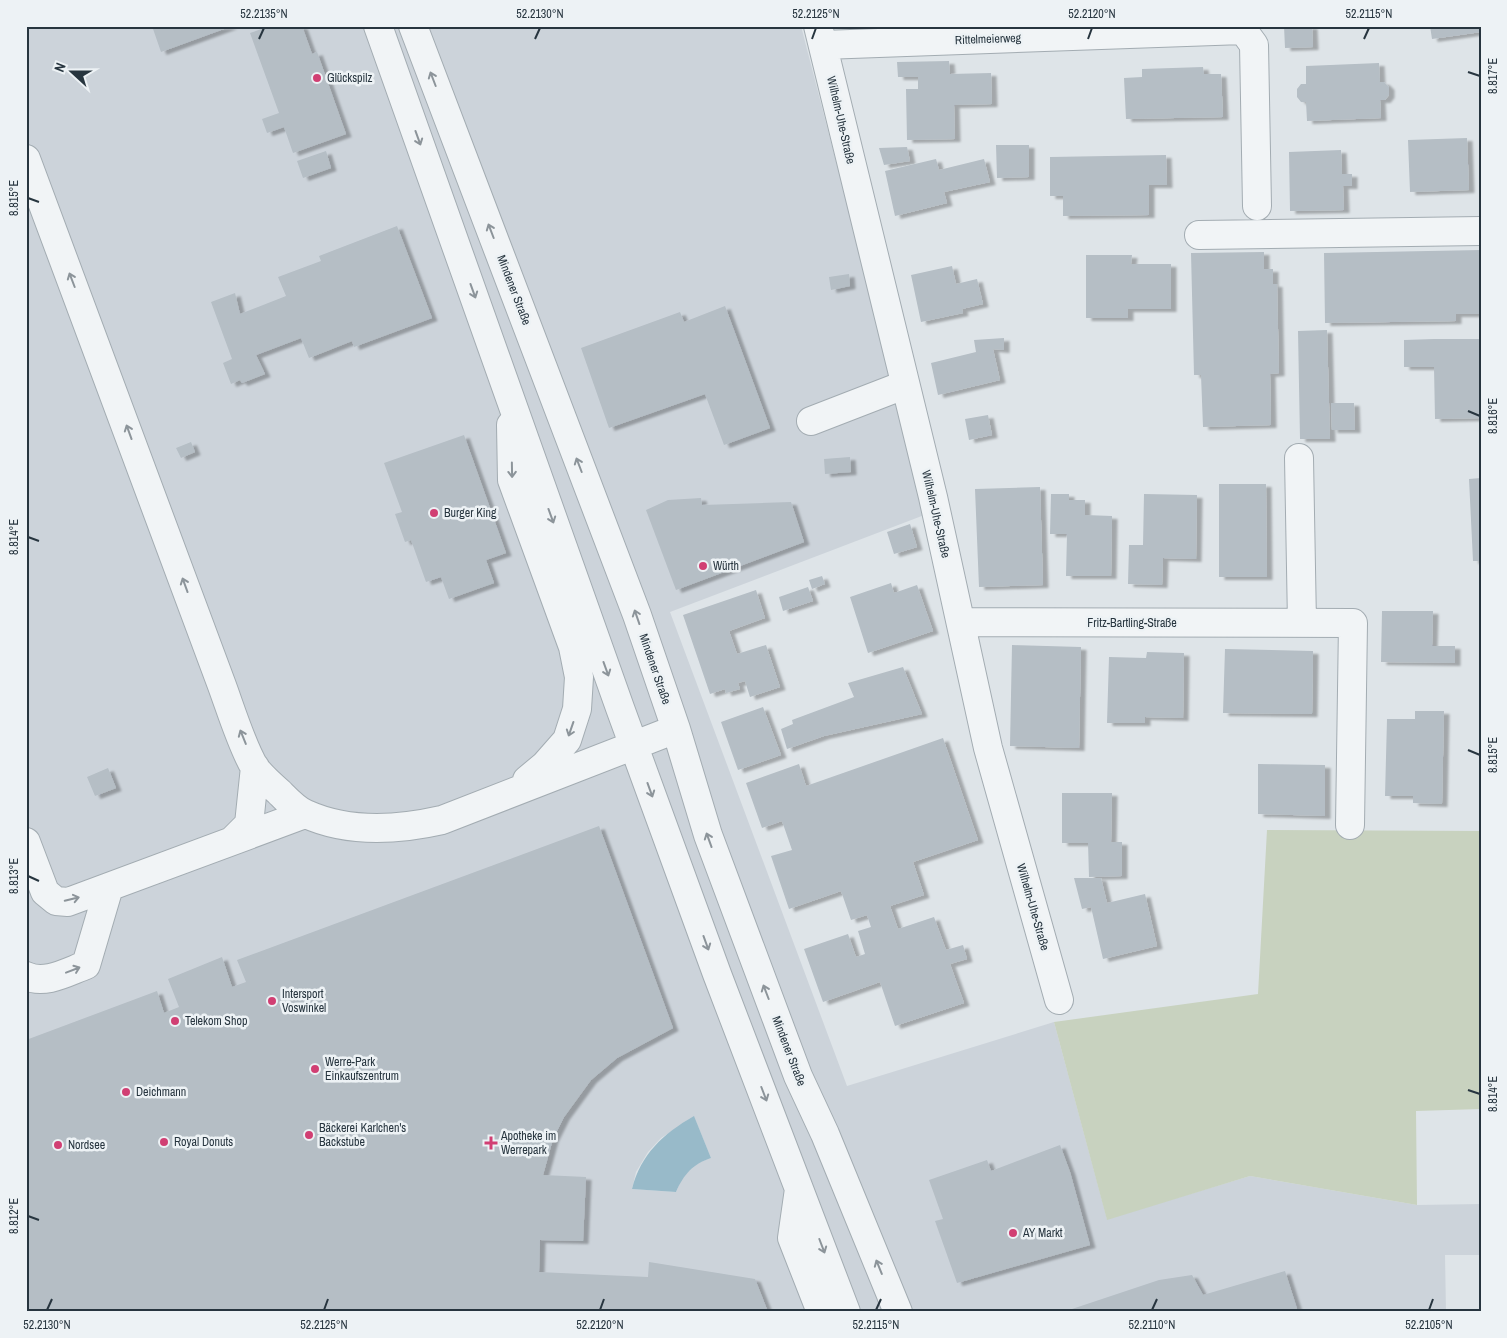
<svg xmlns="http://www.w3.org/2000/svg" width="1507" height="1338" viewBox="0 0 1507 1338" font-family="'Archivo Narrow',sans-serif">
<defs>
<filter id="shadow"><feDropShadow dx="5.5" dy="3" stdDeviation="1" flood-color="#0004"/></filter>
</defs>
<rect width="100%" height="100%" fill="#dee4e8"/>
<path fill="#ccd3da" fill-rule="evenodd" d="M26,26H801L927,514L670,612L847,1086L1054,1022L1107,1219L1250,1176L1417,1205L1481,1204V1255H1445L1446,1312H26ZM694,1117L711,1158L700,1162L690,1170L682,1178L676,1192L632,1189L636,1172L648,1152L661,1138Z"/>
<path fill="#c8d2bf" d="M1267,830L1481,831V1109L1416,1111L1417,1205L1250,1176L1107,1220L1054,1022L1258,994Z"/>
<path fill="#98bac9" d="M694,1116L711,1158C693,1164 684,1174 676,1192L632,1189C641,1154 663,1134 694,1116Z"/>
<path fill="#b5bec5" filter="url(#shadow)" d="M152,26H232L161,52Z
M270,26H302L312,54L317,52L346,134L293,153L284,127L267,133L262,119L279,113L250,33Z
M1284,26H1312L1313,47L1285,48Z
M1430,26H1481V32L1432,39Z
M949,61L950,74L991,73L992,104L954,105L955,139L907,140L906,89H918V77H898L897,62Z
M1379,63L1380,82H1384L1389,87V95L1385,100H1380L1381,118L1307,121L1306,102H1301L1297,97V89L1301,84H1306V66Z
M1203,67L1204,74H1221L1223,117L1126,119L1124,78L1142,77V69Z
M1467,138L1469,190L1410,192L1408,140Z
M996,145H1029V177L997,178Z
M907,147L910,161L884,165L879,148Z
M1341,150L1342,174H1352V186H1343L1344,210L1290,211L1289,152Z
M326,151L331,168L303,178L297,161Z
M1166,155L1167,185H1149V215L1063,216V196H1050V157Z
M936,159L939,170L984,159L990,182L944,192L947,203L895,216L885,171Z
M397,226L432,318L354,347L352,341L309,358L301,338L256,355L265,374L242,383L240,380L231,384L223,363L232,359L211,302L235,293L240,314L286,296L278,277L321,261L319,256Z
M1481,250V314H1456V321L1325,323L1324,253Z
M1264,252V269H1273V284H1277L1279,373L1270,374L1271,425L1203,427L1201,375H1194L1191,253Z
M1086,255H1132L1131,264H1171V309H1128V318H1086Z
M952,266L956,284L977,279L983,304L962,309L963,313L921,322L911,275Z
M849,274L850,286L831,290L829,277Z
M725,306L770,428L724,445L705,394L609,428L581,348L680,312L684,322Z
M1327,330L1330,439H1300L1298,331Z
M1004,338V350L993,349L1000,380L938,395L931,363L976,352L974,340Z
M1434,339H1481V418L1435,419L1434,367H1404V340Z
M1331,403H1354L1355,430H1332Z
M988,415L992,435L969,440L965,419Z
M464,435L506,553L486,560L494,583L449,599L441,577L426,582L411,540L405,542L395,514L402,512L384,463Z
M191,442L195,452L181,458L176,448Z
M850,457L851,472L825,474L824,459Z
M1481,478V561H1473L1469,479Z
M1219,484H1266L1267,577H1219Z
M1040,487L1043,585L979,587L975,489Z
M1051,494H1069V500H1085V515L1112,516L1111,576H1066L1067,534H1050Z
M1144,494L1197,495L1196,559L1163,558L1162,585L1128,584L1129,545H1143Z
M701,498L702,505L791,502L804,542L676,590L646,510L668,500Z
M910,524L917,547L894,554L887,532Z
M822,576L825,584L812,589L809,580Z
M891,583L894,593L917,585L933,631L868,653L850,597Z
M808,587L813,601L783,611L779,597Z
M756,590L765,618L729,631L737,654L766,645L780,687L750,697L745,681L738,683L740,689L726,693L725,689L710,694L683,615Z
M1382,611H1433L1432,646H1455V663L1381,662Z
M1012,645L1081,647L1079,748L1010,746Z
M1225,649L1313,651L1312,714L1223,713Z
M1147,652L1184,653L1183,718L1145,717V723H1107L1109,657L1146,658Z
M903,667L922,714L824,736L787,749L781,729L793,724L792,720L854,697L848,683Z
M763,707L781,755L738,770L721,722Z
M1415,711H1444L1442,804L1413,803V796H1385L1387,719H1415Z
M943,738L978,840L913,862L924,895L890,906L898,929L934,917L946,950L963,945L967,959L950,964L964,1003L895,1026L880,982L823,1002L804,949L848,934L856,957L865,954L858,931L871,927L867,915L851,920L841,891L789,909L771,856L792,850L782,821L762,828L746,783L799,764L806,786Z
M1258,764L1325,765V816L1258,814Z
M108,768L116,788L95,796L87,777Z
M1062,793H1112L1111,842H1122V876L1089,877L1088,843H1062Z
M599,826L673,1028L617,1058L591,1080L564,1117L553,1139L543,1175L586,1177L583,1241L540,1240L539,1272L648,1277L649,1262L755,1279L768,1312H26V1040L157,991L164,1013L179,1007L168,979L222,957L232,987L246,982L237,960Z
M1074,878H1101L1107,903L1145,894L1157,946L1103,959L1091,907L1082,909Z
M1060,1145L1070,1172L1090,1245L957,1283L935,1221L943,1219L929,1180L987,1160L991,1171Z
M1285,1271L1298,1312H1063L1159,1280L1192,1275L1203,1295Z"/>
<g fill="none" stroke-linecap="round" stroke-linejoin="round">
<g stroke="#a3acb2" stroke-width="30">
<path id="minor" d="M378,26L620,708L717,974L846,1312
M413,26L637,615L676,729L708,835L798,1076L825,1134L898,1312
M818,26L933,497L988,748L1059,1000
M823,45L1243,30L1254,45L1257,206
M26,159L221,683C230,707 242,747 255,768C262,777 271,785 279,792C287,800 296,810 306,814C348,833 398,830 442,820L676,729
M1199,235L1481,231
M811,421L904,385
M511,425L512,480L573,647L579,677L577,709L567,740L545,765L527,780
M1299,458L1302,623
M961,622L1353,623L1350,825
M232,841L249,824L255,767
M26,842L45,892L56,901L68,902L305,814
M26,976C45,985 67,972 86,965L109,887
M799,1189L792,1238L821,1312"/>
</g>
<use href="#minor" stroke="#f1f4f6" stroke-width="28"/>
</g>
<defs><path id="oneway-shaft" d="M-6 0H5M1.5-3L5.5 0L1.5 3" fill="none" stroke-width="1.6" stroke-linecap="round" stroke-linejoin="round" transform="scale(1.25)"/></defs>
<g stroke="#8c949a">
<use href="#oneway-shaft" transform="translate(433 79) rotate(-111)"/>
<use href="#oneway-shaft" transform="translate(418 138) rotate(70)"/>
<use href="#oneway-shaft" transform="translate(491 231) rotate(-111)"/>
<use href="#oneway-shaft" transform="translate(72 280) rotate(-111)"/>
<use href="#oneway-shaft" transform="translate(473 291) rotate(70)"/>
<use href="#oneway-shaft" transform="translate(129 432) rotate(-110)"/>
<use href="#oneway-shaft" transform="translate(579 465) rotate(-111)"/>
<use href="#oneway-shaft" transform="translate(512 470) rotate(89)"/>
<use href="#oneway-shaft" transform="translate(551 516) rotate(70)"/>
<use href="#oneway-shaft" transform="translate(185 585) rotate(-110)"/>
<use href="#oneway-shaft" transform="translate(637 617) rotate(-109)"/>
<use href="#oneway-shaft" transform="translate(606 669) rotate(70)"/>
<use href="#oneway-shaft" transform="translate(571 729) rotate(109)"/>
<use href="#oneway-shaft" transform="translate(243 737) rotate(-112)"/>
<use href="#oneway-shaft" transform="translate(650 790) rotate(70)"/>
<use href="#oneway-shaft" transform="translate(709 840) rotate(-110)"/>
<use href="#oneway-shaft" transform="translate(72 899) rotate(-14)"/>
<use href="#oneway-shaft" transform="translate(706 943) rotate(70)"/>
<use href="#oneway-shaft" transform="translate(73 970) rotate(-21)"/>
<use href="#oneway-shaft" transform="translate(766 992) rotate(-111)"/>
<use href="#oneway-shaft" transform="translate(764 1094) rotate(69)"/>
<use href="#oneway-shaft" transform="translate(822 1246) rotate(69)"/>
<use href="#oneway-shaft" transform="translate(879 1267) rotate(-112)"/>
</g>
<path fill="none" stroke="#27353f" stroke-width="2" d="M259,39L264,28M535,39L540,28M812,39L816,28M1088,39L1092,28M1364,39L1369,28M1468,72L1480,76M28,198L39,202M1468,411L1480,416M28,537L39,541M1468,750L1480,755M28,876L39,881M1468,1090L1480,1094M28,1216L39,1220M47,1310L52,1299M324,1310L328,1299M600,1310L604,1299M876,1310L881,1299M1152,1310L1157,1299M1429,1310L1433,1299"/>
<g fill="#d13f73" stroke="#edf2f5" stroke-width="2">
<circle cx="317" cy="78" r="5"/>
<circle cx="434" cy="513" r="5"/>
<circle cx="703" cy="566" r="5"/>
<circle cx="272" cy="1001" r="5"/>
<circle cx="175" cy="1021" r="5"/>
<circle cx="315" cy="1069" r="5"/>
<circle cx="126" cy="1092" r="5"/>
<circle cx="309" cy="1135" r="5"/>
<circle cx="164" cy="1142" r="5"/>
<path d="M488.5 1135.5h5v5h5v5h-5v5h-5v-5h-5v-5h5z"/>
<circle cx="58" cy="1145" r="5"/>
<circle cx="1013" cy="1233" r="5"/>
</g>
<g text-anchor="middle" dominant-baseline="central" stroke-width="5" stroke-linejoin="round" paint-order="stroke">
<g font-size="12" fill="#27353f" stroke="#edf2f5">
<text transform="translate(988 39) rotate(-2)">Rittelmeierweg</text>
<text transform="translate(841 120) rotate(77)">Wilhelm-Uhe-Straße</text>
<text transform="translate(514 290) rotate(69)">Mindener Straße</text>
<text transform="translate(936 514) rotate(77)">Wilhelm-Uhe-Straße</text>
<text x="1132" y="623">Fritz-Bartling-Straße</text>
<text transform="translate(655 669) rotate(71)">Mindener Straße</text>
<text transform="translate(1033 907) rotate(74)">Wilhelm-Uhe-Straße</text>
<text transform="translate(789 1051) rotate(69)">Mindener Straße</text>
</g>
<g font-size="12" fill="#27353f" stroke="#edf2f5" text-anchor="start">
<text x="327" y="78">Glückspilz</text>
<text x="444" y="513">Burger King</text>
<text x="713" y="566">Würth</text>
<text x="282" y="994">Intersport<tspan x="282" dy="14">Voswinkel</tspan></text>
<text x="185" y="1021">Telekom Shop</text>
<text x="325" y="1062">Werre-Park<tspan x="325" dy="14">Einkaufszentrum</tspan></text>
<text x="136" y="1092">Deichmann</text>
<text x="319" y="1128">Bäckerei Karlchen's<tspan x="319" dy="14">Backstube</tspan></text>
<text x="501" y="1136">Apotheke im<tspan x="501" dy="14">Werrepark</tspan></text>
<text x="174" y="1142">Royal Donuts</text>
<text x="68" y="1145">Nordsee</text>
<text x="1023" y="1233">AY Markt</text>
</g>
</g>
<rect width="1507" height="1338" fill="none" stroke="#edf2f5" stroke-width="55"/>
<g transform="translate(72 72) rotate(291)" stroke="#edf2f5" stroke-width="4" paint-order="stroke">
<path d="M0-4L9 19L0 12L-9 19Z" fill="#27353f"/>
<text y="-8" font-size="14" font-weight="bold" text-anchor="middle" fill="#27353f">N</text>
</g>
<rect x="28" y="28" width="1452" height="1282" fill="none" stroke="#27353f" stroke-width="2"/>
<g font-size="12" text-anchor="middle" fill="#27353f">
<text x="264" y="18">52.2135°N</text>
<text x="540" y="18">52.2130°N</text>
<text x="816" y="18">52.2125°N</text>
<text x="1092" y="18">52.2120°N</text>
<text x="1369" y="18">52.2115°N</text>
<text transform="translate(1493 76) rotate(-90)" y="4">8.817°E</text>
<text transform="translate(14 198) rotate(-90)" y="4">8.815°E</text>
<text transform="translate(1493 416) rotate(-90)" y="4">8.816°E</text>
<text transform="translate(14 537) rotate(-90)" y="4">8.814°E</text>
<text transform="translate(1493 755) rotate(-90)" y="4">8.815°E</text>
<text transform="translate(14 876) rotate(-90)" y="4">8.813°E</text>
<text transform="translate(1493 1094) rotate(-90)" y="4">8.814°E</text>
<text transform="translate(14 1216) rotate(-90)" y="4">8.812°E</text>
<text x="47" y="1329">52.2130°N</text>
<text x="324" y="1329">52.2125°N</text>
<text x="600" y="1329">52.2120°N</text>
<text x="876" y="1329">52.2115°N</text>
<text x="1152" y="1329">52.2110°N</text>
<text x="1429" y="1329">52.2105°N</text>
</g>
</svg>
